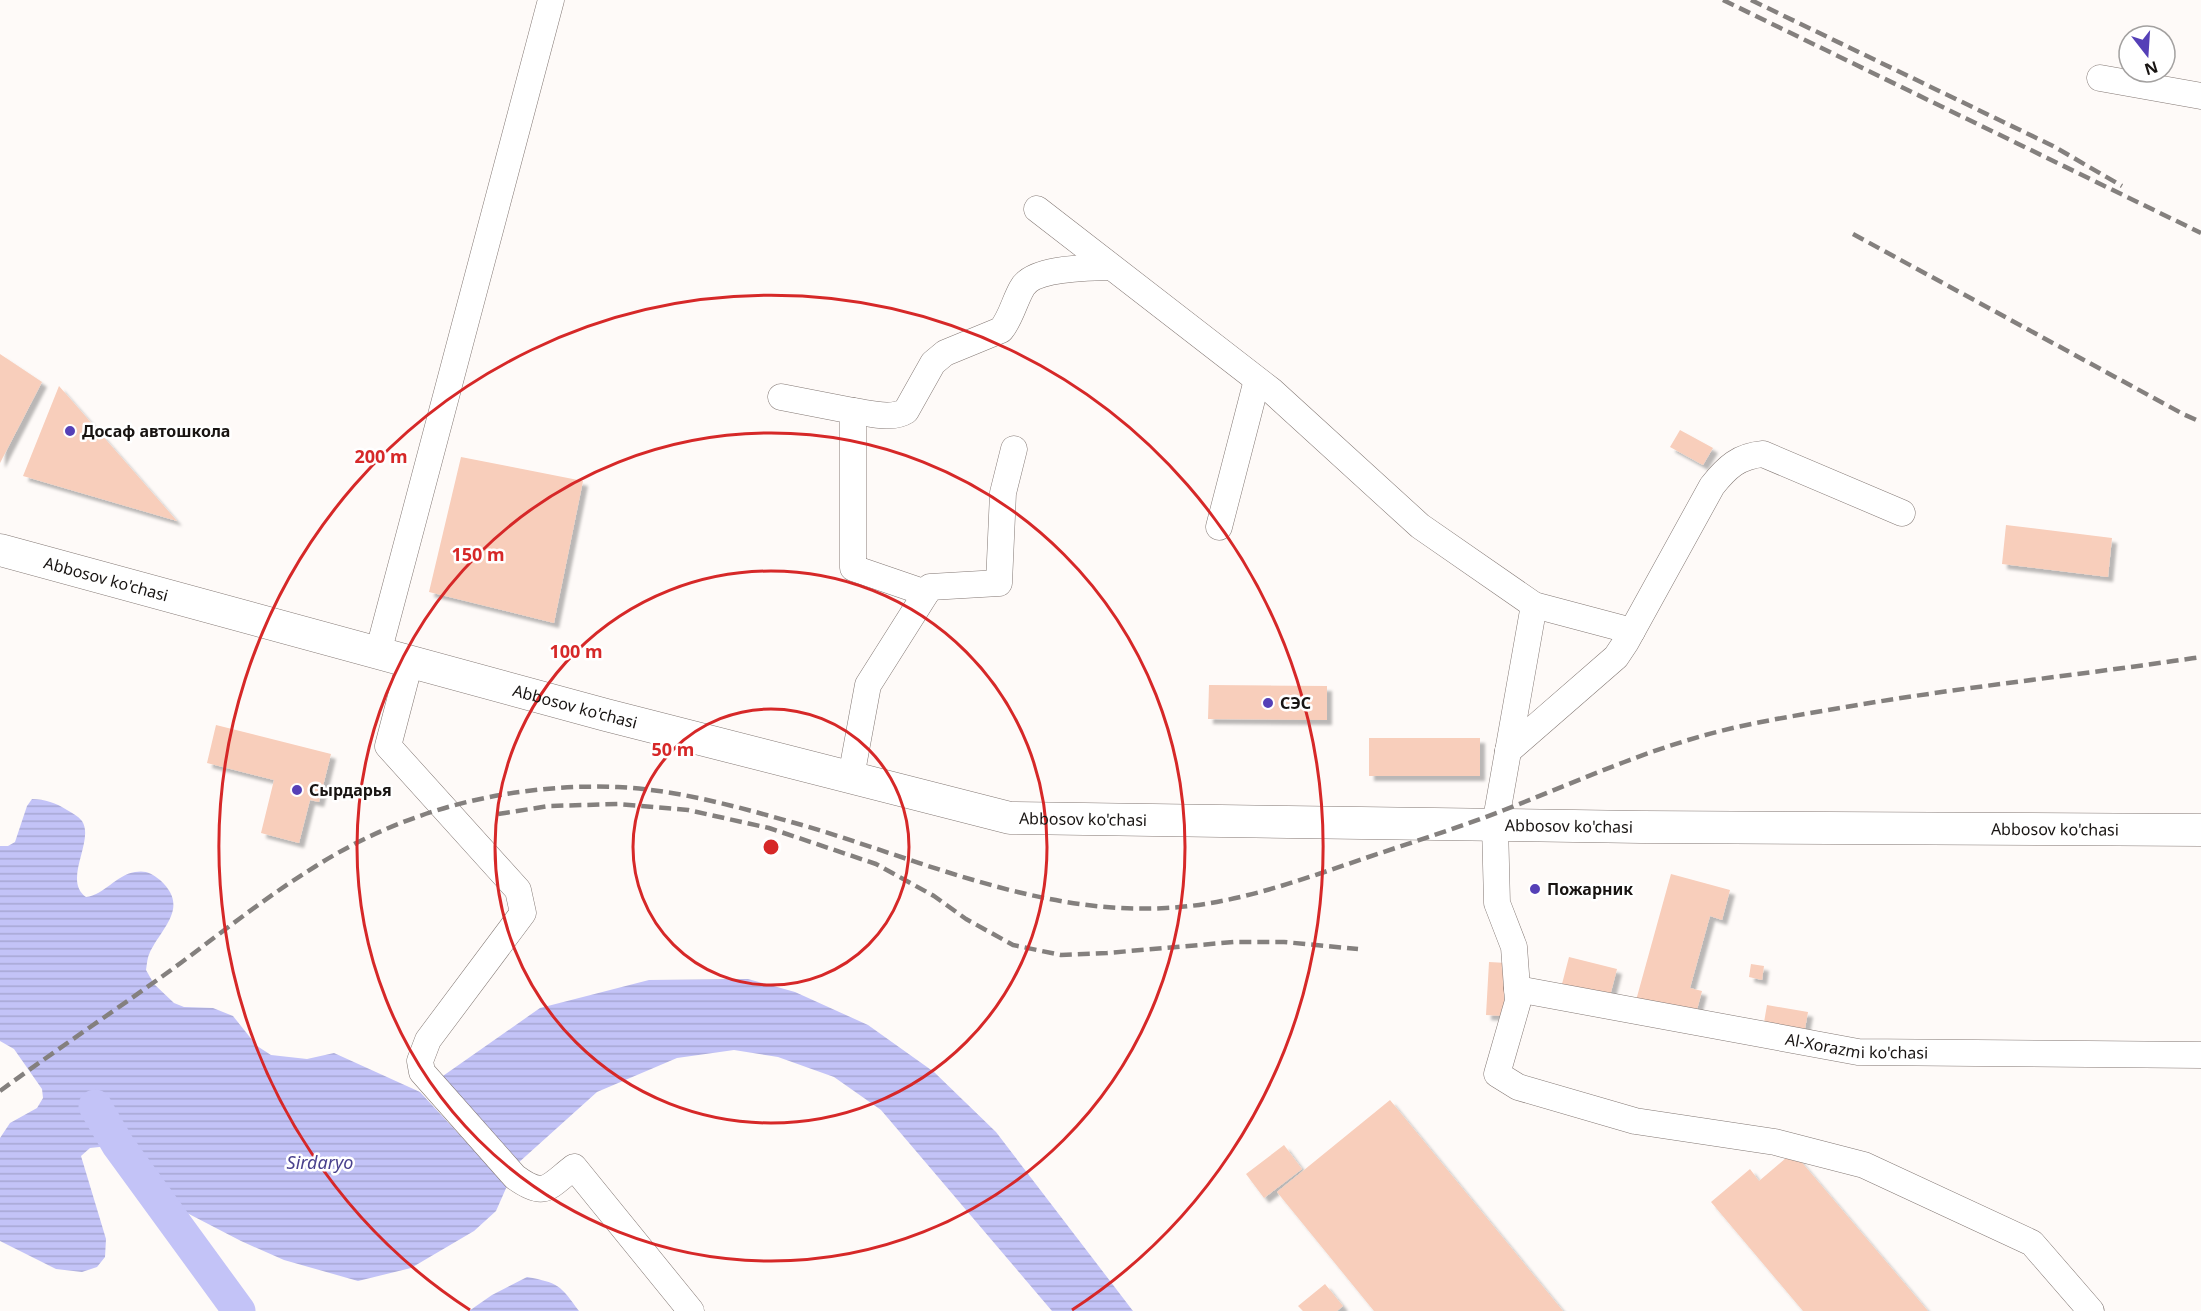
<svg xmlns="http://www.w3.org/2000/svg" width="2201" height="1311" viewBox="0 0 2201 1311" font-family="'Noto Sans',sans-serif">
<defs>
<pattern id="water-rules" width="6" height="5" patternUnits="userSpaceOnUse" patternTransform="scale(1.5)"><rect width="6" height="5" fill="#c3c3f7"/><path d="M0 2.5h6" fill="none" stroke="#a7a7d3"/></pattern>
<filter id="shadow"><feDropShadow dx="5" dy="5" stdDeviation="1.5" flood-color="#0004"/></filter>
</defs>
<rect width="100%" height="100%" fill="#fefaf8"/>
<path fill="url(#water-rules)" d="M32,799C45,799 56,803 67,810C72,813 78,816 82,821C95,841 62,880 86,897C104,895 116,875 135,872C145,870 152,873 160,880C190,907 162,927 150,952C147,958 147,964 146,970L154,984L174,1003L184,1007L213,1008L233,1016L257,1046L271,1055L307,1059L334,1053L420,1092L507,1186L496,1211L474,1231L411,1268L358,1281L284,1260L241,1241L187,1213L158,1185L149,1168L138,1157L118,1145L90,1148L81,1156L106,1239L105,1257L97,1267L82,1272L56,1269L0,1241V1138L10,1123L37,1108L43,1098L42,1089L14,1049L0,1041V846H8L15,842L27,806Z
M748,979L795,992L868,1025L934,1072L996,1132L1133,1311H1052L881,1110L834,1077L778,1057L734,1050L677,1058L597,1092L517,1164L440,1078L540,1008L649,980Z
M527,1277C559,1283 560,1285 579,1311H469L492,1295Z"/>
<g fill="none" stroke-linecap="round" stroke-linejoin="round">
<path stroke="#c3c3f7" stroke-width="33" d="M95,1106L118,1145L239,1311"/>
</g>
<path fill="#f8cebb" filter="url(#shadow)" d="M0,354L42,382L0,463Z
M59,386L177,521L23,476Z
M1680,430L1713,448L1703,465L1670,447Z
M461,457L583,481L554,623L429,592Z
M2006,525L2112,538L2108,577L2002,564Z
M1209,685L1327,686V720L1208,719Z
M216,725L331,754L319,802L310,800L299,843L261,833L274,780L207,763Z
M1369,738H1480V776H1369Z
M1671,874L1730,890L1722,920L1710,916L1690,988L1702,991L1694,1021L1635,1004Z
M1569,957L1617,969L1610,996L1562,984Z
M1489,962L1507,963L1503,1016L1486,1015Z
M1751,964L1764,966L1762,980L1749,977Z
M1767,1005L1808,1012L1803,1040L1762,1034Z
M1390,1100L1563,1311H1374L1277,1192Z
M1284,1145L1302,1169L1264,1198L1246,1174Z
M1793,1152L1928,1311H1803L1711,1202L1750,1169L1759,1181Z
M1325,1284L1343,1306L1337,1311H1303L1298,1306Z"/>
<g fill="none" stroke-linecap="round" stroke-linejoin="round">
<g stroke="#837874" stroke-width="27">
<g id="minor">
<path d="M2100,78L2201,96"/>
<path d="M1037,209L1272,391L1420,526L1534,605L1632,631"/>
<path d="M781,397L853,411V568L926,593"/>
<path d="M853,411C869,413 892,420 906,411L933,363L945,353L1001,330C1011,318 1014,302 1022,288C1033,267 1089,268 1111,267"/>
<path d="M1219,527L1257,380"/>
<path d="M1534,605L1495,825L1497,903L1514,947L1518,1001L1497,1074L1518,1087L1635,1121L1775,1142L1864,1165L2032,1243L2091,1311"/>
<path d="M378,653L551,0"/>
<path d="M410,662L388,746L518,890L523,913L428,1040L420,1061L422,1072L515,1177C545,1199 548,1187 574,1167L691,1311"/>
<path d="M1508,751L1616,657L1626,642L1712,486C1727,467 1739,456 1763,454L1902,513"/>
<path d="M851,777L868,685L930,587L999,583L1003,493L1014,449"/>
<path id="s1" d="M1517,989L1858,1052L2201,1055"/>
</g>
</g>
<g stroke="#837874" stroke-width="33">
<g id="major">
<path id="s2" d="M0,550L606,715L1010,818L1641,827L2201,830"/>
</g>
</g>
<use href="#minor" stroke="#fff" stroke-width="26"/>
<use href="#major" stroke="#fff" stroke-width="32"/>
<path stroke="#84807e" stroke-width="4.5" stroke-dasharray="12 6" stroke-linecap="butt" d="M1723,0L2201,233
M1751,0L2053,146L2122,186
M1853,234L2183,414L2201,422
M498,814L549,806L618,804L688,810L769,828L876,864L934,896L966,919L1013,945L1061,955L1107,953L1234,942H1284L1358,949
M0,1091C60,1047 122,1006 182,962C226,929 269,895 316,866C406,809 511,783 618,787C680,790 742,808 802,825C921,860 1039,915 1166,908C1229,905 1289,884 1348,864C1400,846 1453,830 1504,810C1569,785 1634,755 1702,736C1747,723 1794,716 1840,708C1960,687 2081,675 2201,657"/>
</g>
<g fill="none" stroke="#d62828" stroke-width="3">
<circle cx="771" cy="847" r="138"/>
<circle cx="771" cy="847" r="276"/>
<circle cx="771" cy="847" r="414"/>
<path d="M470 1310A552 552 0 1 1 1072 1310"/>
</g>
<g fill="#5540b7" stroke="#fff" stroke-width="2">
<circle cx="70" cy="431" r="6"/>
<circle cx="1268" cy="703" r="6"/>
<circle cx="297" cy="790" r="6"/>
<circle cx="1535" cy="889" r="6"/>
</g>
<g text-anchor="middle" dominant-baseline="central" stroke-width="5" stroke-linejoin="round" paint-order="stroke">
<g font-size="16" font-weight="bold" fill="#181412" stroke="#fff" text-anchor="start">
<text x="82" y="431">Досаф автошкола</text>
<text x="1280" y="703">СЭС</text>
<text x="309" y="790">Сырдарья</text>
<text x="1547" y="889">Пожарник</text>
</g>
<g font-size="16" fill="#181412" stroke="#fff">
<text stroke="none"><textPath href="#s2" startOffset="110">Abbosov ko'chasi</textPath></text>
<text stroke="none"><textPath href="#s2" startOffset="596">Abbosov ko'chasi</textPath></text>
<text stroke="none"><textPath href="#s2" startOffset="1118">Abbosov ko'chasi</textPath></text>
<text stroke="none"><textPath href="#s2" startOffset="1604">Abbosov ko'chasi</textPath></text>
<text stroke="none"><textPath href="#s2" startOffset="2090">Abbosov ko'chasi</textPath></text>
<text stroke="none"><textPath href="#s1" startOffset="345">Al-Xorazmi ko'chasi</textPath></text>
</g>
<g font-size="18" font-style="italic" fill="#49418d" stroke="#fff">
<text x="320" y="1162">Sirdaryo</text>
</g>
</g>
<circle cx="771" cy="847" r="9" fill="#d62828" stroke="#fff" stroke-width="3"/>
<g font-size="18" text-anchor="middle" font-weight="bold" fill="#d62828" stroke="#fff" stroke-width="5" stroke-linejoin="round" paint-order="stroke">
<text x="381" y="463">200 m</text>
<text x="478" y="561">150 m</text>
<text x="576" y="658">100 m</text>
<text x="673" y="756">50 m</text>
</g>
<g transform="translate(2147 54) rotate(163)"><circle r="28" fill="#ffffff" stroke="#a3a1a0" stroke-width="1.5"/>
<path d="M0-4.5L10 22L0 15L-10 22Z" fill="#5540b7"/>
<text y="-9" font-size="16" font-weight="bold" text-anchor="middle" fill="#181412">N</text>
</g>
</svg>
